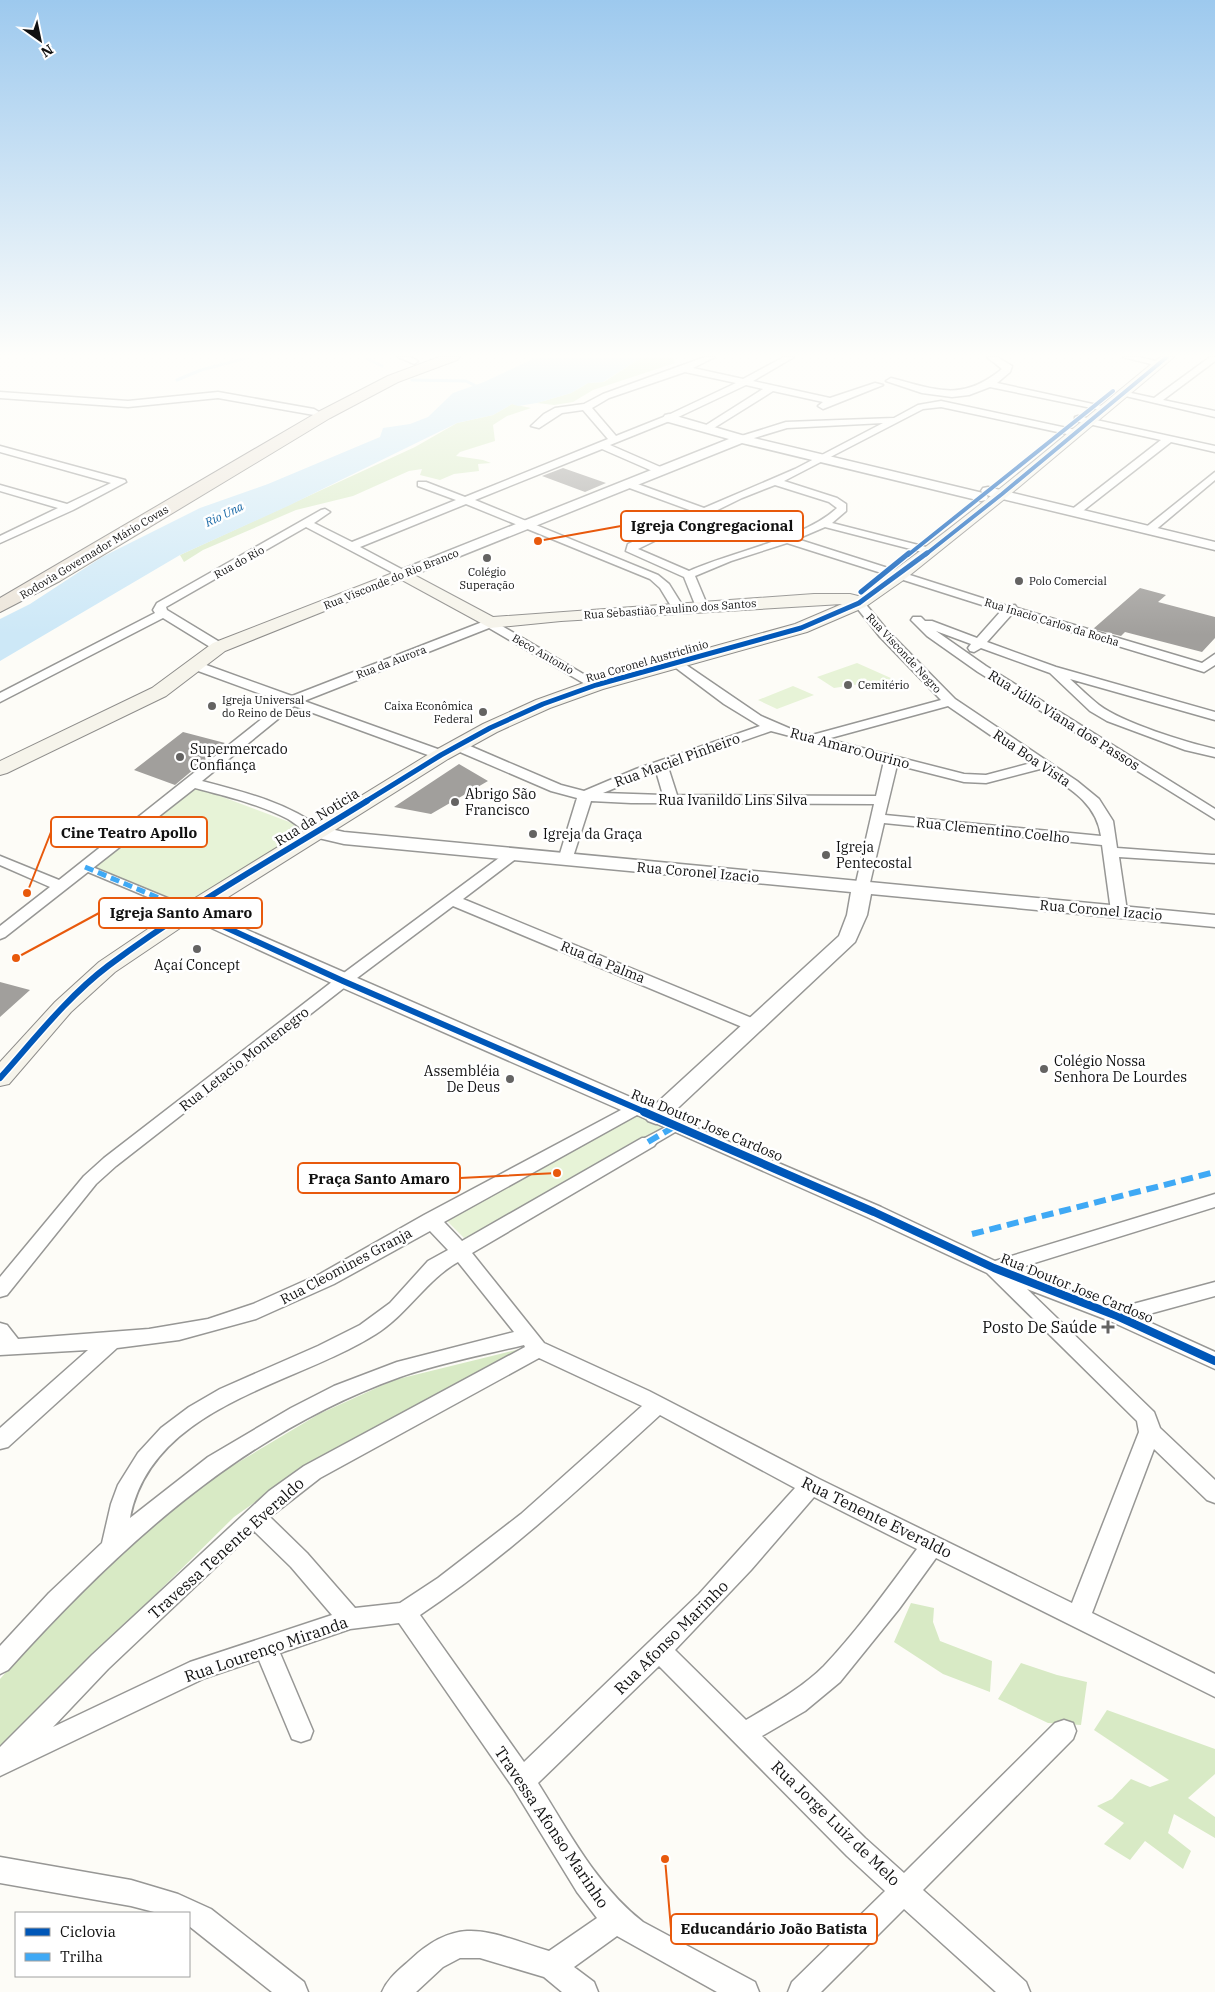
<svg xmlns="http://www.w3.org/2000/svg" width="1215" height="1992" viewBox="0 0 1215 1992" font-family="'IBM Plex Serif',serif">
<rect width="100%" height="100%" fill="#fdfcf7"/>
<path fill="#e7f3d7" d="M857,663L893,679L834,688L817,677Z
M793,686L814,695L777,709L758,700Z
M196,787L308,829L189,905L90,866Z
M637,1113L665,1127L467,1241L444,1218Z"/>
<path fill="#d8eac5" d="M642,357H673L675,363L593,390L573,402L554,405L537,403L571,393L588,383L604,382Z
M512,404L531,408L507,416L493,425L495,441L460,452L456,456L483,460L491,463L478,464L479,471L454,474L440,480L420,475L422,469L409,471L353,496L296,510L203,550L184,562L180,555L415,447L457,423L493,415Z
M520,1349L311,1463L234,1517L0,1748V1679L32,1642L131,1542L222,1472L319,1414L394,1380Z
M911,1603L934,1608L933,1622L940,1641L992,1661L990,1692L943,1674L894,1642Z
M1021,1663L1057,1675L1087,1682L1081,1725L1048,1723L998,1699Z
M1107,1710L1215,1749V1774L1188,1798L1215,1817V1838L1174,1814L1168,1833L1191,1851L1183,1869L1145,1841L1130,1860L1104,1844L1124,1823L1097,1806L1112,1799L1131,1779L1150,1787L1169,1780L1094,1730Z"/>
<path fill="#cde8f7" d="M537,357H642L603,382L588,383L571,393L537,403L518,406L512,404L493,415L457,423L288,506L180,555L0,661V619L30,604L102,557L200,508L268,484L380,437L383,428L410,424L428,417L453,393L484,382Z"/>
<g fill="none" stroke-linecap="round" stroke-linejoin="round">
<path stroke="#cde8f7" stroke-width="3" d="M364,357L382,366
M177,380L201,370L250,357
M412,380L466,381L478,387"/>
</g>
<path fill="#a19f9c" d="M563,468L606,483L585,492L542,476Z
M1140,588L1166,595L1158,602L1215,617V638L1202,652L1125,632L1121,636L1093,629Z
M183,732L225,743L175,785L134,770Z
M459,764L488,781L431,814L394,807Z
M0,982L30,990L0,1017Z"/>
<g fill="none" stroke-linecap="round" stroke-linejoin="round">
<g stroke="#979795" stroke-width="3">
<path id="pedestrian" d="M85,864L194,909L196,911L190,915L186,913L81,869L79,867Z
M677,1121L682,1122L684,1125L682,1128L653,1145H643L641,1142L643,1139Z"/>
</g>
<g stroke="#979795" stroke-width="3">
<path id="minor" d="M398,357H410L418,361L414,364Z
M705,357H715L693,368L743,379L784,357H794L753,381L830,398L875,383L883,385L823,409L818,406L823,402L773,391L709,431H703V427L763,389L746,385L672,420L610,445L665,469V473H657L602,449L475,500L658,575L669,584L684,608L682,611H674L660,588L650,579L466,504L360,547L407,572V576H399L306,527L166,607L167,610L223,644L225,647L223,650H215L163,618L0,702V693L155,613L153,610L157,603L321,510L325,509L330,512L314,523L352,542L456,500L418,486V482H426L465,497L608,439L583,410L562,413L539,428L531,426L544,414L555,408L584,404L603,394ZM685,372L736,383L666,416L616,436L592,408L609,398Z
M987,357H997L1012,366L1010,372L997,383L1111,408L1106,411L990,387L969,395L952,397L922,393L886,381L891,378C937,390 962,402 1002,369Z
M1123,357H1139L1163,363L1159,366Z
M1210,357H1215V361L1163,400L1215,411V417L1117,394L1122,391L1154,398Z
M0,392L128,401L218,392L314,409L319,412L314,415L218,398L128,407L0,398Z
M941,401L1076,430L1081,433L1076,436L941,407L923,409L784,481L837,498L846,504V511L832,523L934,549V553L930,554L825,527L797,539L1007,606L1015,605L1017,608L1202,663L1215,654V665L1204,672L1012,614L987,642L1056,667L1215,712V720L1070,679C1080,688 1089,697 1099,705C1123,723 1185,742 1215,749V757L1185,750L1107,721L1090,711L1050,673L981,648L974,652L970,651L968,648L971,644L936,631L986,666L1215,809V819L978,672L927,636L911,620L913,617H921L925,621H932L977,638L1001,611L787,543L731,561L695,576L708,607L702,611L696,607L684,577L626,551L628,544L695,512L624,486V482H632L704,508L795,469L883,423L787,428L741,442L738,441V437L786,422L894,418L918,405ZM775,485L829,502L837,508C804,539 733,551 689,571L638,549L742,498Z
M1078,416L1215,446V452L1171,442L1079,514H1071V510L1161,440L1075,421V417Z
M0,446L125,480L126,482L73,510L0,543V536L58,508L0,491V485L67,504L111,483L0,452Z
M1215,472V480L1153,532H1145V528Z
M859,599L863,601L888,631L955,699L1077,781L1099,799L1113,821L1117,848L1212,855H1215V863L1119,857L1127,911L1119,916L1111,911L1102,845L884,823L869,887L862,891L855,887L874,804L631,803L591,801L572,860L565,864L558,860L577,798L551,791L453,749L451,746L453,743H463L561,785L584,791L636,769L760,726L724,704L672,665L670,662L672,659L676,658L761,716L791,729L812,735L941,700L880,637L853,603ZM948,706L1031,763L986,775L964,774L827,739ZM771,731L884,761L876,796L677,795L668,767ZM897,765L964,782L986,783L1040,769C1067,787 1096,801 1101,836L885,815ZM656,771L663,795L603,793Z
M490,619L602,685L600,688H592L489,628L304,701L446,752L448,755L441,759L436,758L294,706L202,781C244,792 288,803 322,829L324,832L322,835C310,838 298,825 288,819C259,804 226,796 195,788L5,937L0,939V926L50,887L0,865V856L59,880L283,702L190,668L188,665L190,662H198L292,696Z
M512,851L519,855L517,858L463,899L759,1021L761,1025L759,1029H747L453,906L349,984L116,1166L96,1184L7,1295L0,1297V1277L84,1176L104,1158L337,978L507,852Z
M636,1102L881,1207L995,1261L1215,1194V1207L1015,1269L1118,1308L1215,1282V1296L1138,1317L1215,1352V1369L1110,1321L1027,1289L1154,1412L1160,1428L1215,1480V1503L1207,1500L1154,1449L1092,1613L1215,1674V1697L936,1558L899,1609L840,1682L805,1711L762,1736L865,1838L904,1873L1055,1723L1064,1720L1073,1723L1076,1731L1073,1739L923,1890L1026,1982L1030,1992H996L904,1909L821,1992H788L792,1982L885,1891L847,1856L659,1666L538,1783C569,1832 596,1885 643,1922L755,1982L759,1992H717L617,1936L574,1967L594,1982L598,1992H562L544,1977L480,1958H460L443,1967L416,1992H382C388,1978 399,1970 410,1960C461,1912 491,1934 549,1951L597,1918L577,1892L512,1786L399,1623L350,1629L280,1653L313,1731L310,1739L301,1742L292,1739L259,1660L205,1678L0,1776V1747L92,1655L269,1491L304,1466L525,1347L524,1345C483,1355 440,1363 400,1377C241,1434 119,1547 8,1670L0,1674V1646L49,1593L102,1543L111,1504L118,1485L138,1453L161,1428L189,1407L220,1389L318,1346L360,1325L390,1303L428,1261L448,1250L430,1231L334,1284L256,1319L179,1340L117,1348L8,1447L0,1449V1428L88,1350L0,1355V1323L7,1325L18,1339L149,1329L208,1319L253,1304L320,1274L424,1215ZM637,1115L867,1217L987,1273L1137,1421L1139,1432L1072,1603L819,1479L649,1391L544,1343L472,1253L654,1146L657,1142L654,1138H642L462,1241L444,1222ZM458,1262L514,1332L397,1362L334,1386L291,1408L208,1457L130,1518C152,1405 294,1386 376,1334C408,1314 426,1280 458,1262ZM539,1358L642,1406L521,1514L438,1578L400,1603L355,1608L307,1553L270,1517L320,1478ZM660,1415L795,1488L699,1594L524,1762L420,1615C507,1557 583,1485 660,1415ZM814,1497L917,1549C888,1588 858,1630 824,1666C802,1688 773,1704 746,1720L675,1650L751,1570ZM254,1531L291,1567L332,1615L190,1662L53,1727L108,1669Z
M0,1857L131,1880L178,1894L211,1909L304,1982L308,1992H272L189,1926V1913H158L131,1906L0,1883Z"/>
</g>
<g stroke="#979795" stroke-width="3">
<path id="tertiary" d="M669,414L745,436L983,493L981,491L983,488L988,487L1215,542V550L986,495L988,497L986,500L981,501L742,443L408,577L403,578L396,574L398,571L729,439L665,421L663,418L665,415Z
M317,826L344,832L1215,915V927L871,894L867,915L855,942L664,1121L656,1124L648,1121L644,1116L648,1111L839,936L847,915L851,892L344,844L310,836L308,832L310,828Z
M190,905L644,1103L647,1108L644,1113L636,1115L628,1113L336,985L183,915L180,911L183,907Z"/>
</g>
<g stroke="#8e8d8b" stroke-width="2">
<path id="secondary" d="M1160,357H1174L1007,497L905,579L865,607L807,632L603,689L550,708L497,732L448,759L198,916L115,972L71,1012L9,1084L0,1086V1062L55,1002L99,962L182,906L434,751L483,724L536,700L589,681L795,624L842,604L561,621L490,628L402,580L225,651L166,696L7,773L0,775V761L152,688L213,643L403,569L493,617L814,594H850L858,596C963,523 1061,438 1160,357Z"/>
</g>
<g stroke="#858482" stroke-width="2">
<path id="trunk" d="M439,357H460L457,360L398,382L330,418L60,581L0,612V598L318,412L388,376Z"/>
</g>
<use href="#pedestrian" fill="#fffffe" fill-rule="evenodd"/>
<use href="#minor" fill="#fffffe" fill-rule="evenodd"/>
<use href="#tertiary" fill="#fffffe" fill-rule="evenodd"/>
<use href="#secondary" fill="#f6f4eb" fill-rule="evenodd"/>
<use href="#trunk" fill="#ece5da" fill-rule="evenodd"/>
<path stroke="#3fa9f5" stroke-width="5" stroke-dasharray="9 5" stroke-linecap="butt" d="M85,867L190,911"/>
<path stroke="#3fa9f5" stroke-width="6" stroke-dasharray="12 6" stroke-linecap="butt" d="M648,1142L677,1125
M972,1234L1215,1172"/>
<g stroke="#fff" stroke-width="5.5">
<path id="cycleway-far3" d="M908,555L1113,391
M925,555L1002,494L1167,357"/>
</g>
<g stroke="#fff" stroke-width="8">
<path id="cycleway-far2" d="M861,592L909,553
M365,802L441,755L490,728L543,704L596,685L801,628L859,603L927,553"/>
</g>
<g stroke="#fff" stroke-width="9">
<path id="cycleway-far1" d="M190,911L343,981L647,1113
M0,1078C34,1040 67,997 108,966C189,905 280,855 367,801"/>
</g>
<g stroke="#fff" stroke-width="11">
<path id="cycleway" d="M644,1112L874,1212L994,1268L1117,1316L1215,1361"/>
</g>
<use href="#cycleway-far3" stroke="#0057b8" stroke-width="4"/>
<use href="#cycleway-far2" stroke="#0057b8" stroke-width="5"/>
<use href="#cycleway-far1" stroke="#0057b8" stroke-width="6"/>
<use href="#cycleway" stroke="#0057b8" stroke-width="8"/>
</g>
<linearGradient id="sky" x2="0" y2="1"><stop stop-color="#9dc9ee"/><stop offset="0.56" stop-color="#fefefb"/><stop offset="1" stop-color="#fefefb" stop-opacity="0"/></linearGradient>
<rect width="1215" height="635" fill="url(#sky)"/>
<g fill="#646362" stroke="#fff" stroke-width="2">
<circle cx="487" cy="558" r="5"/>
<circle cx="1019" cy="581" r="5"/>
<circle cx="848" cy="685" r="5"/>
<circle cx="212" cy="706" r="5"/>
<circle cx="483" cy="712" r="5"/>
<circle cx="180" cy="757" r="5"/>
<circle cx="455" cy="802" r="5"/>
<circle cx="533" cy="834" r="5"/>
<circle cx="826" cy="855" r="5"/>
<circle cx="197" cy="949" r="5"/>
<circle cx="1044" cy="1069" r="5"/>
<circle cx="510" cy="1079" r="5"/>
<path d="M1105.5 1319.5h5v5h5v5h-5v5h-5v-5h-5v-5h5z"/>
</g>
<g text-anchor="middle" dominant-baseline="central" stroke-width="5" stroke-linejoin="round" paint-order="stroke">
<g font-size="11" fill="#111" stroke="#fff">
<text transform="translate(94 552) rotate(-31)">Rodovia Governador Mário Covas</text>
<text transform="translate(239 562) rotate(-29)">Rua do Rio</text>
<text transform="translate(391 579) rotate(-22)">Rua Visconde do Rio Branco</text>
<text transform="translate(670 609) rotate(-4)">Rua Sebastião Paulino dos Santos</text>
<text transform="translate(1052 622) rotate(17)">Rua Inacio Carlos da Rocha</text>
<text transform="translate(904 653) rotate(47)">Rua Visconde Negro</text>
<text transform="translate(543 654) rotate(30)">Beco Antonio</text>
<text transform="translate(647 661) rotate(-16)">Rua Coronel Austriclinio</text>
<text transform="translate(391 662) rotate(-21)">Rua da Aurora</text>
</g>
<g font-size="11" fill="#111" stroke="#fff" text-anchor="start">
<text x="487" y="572" text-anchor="middle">Colégio<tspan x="487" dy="13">Superação</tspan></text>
<text x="1029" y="581">Polo Comercial</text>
<text x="858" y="685">Cemitério</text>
<text x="222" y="700">Igreja Universal<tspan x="222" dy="13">do Reino de Deus</tspan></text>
<text x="473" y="706" text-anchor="end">Caixa Econômica<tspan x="473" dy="13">Federal</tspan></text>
</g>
<g font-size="12" font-style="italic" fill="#1768a6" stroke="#fff">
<text transform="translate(224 514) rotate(-26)">Rio Una</text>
</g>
<g font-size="14" fill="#111" stroke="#fff">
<text transform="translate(1064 720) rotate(32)">Rua Júlio Viana dos Passos</text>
<text transform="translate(850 748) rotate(15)">Rua Amaro Ourino</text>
<text transform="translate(1032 758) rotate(34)">Rua Boa Vista</text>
<text transform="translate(677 760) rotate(-20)">Rua Maciel Pinheiro</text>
<text x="733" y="800">Rua Ivanildo Lins Silva</text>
<text transform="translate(317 817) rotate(-32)">Rua da Noticia</text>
<text transform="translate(993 830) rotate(6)">Rua Clementino Coelho</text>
<text transform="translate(698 872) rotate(5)">Rua Coronel Izacio</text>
<text transform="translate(1101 910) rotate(5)">Rua Coronel Izacio</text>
<text transform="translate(603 962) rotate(22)">Rua da Palma</text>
<text transform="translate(244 1059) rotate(-38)">Rua Letacio Montenegro</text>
<text transform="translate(707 1125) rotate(23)">Rua Doutor Jose Cardoso</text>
<text transform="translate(346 1266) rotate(-28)">Rua Cleomines Granja</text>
<text transform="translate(1077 1288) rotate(22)">Rua Doutor Jose Cardoso</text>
</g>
<g font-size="14" fill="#111" stroke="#fff" text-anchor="start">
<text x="190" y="749">Supermercado<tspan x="190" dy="16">Confiança</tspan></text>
<text x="465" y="794">Abrigo São<tspan x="465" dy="16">Francisco</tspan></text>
<text x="543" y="834">Igreja da Graça</text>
<text x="836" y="847">Igreja<tspan x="836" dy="16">Pentecostal</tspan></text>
<text x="197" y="965" text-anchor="middle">Açaí Concept</text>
<text x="1054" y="1061">Colégio Nossa<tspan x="1054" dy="16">Senhora De Lourdes</tspan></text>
<text x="500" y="1071" text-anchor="end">Assembléia<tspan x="500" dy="16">De Deus</tspan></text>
</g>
<g font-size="16" fill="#111" stroke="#fff" text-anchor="end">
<text x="1097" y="1327">Posto De Saúde</text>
</g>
<g font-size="16" fill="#111" stroke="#fff">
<text transform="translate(877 1517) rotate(26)">Rua Tenente Everaldo</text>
<text transform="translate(226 1548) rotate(-42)">Travessa Tenente Everaldo</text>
<text transform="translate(671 1637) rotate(-45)">Rua Afonso Marinho</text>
<text transform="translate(266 1649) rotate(-19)">Rua Lourenço Miranda</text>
<text transform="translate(836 1823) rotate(44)">Rua Jorge Luiz de Melo</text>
<text transform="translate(552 1827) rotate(56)">Travessa Afonso Marinho</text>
</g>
</g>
<path fill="none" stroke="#e8590c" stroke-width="2" d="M538 541L621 526M27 893L51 832M16 958L99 913M557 1173L460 1178M665 1859L671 1929"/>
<g fill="#e8590c" stroke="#fff" stroke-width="2">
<circle cx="538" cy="541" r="5"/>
<circle cx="27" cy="893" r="5"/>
<circle cx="16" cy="958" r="5"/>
<circle cx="557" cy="1173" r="5"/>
<circle cx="665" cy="1859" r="5"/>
</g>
<g fill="#fff" stroke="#e8590c" stroke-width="2">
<rect x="621" y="511" width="182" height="30" rx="5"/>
<rect x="51" y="817" width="156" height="30" rx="5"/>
<rect x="99" y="898" width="163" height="30" rx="5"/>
<rect x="298" y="1163" width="162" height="30" rx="5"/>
<rect x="671" y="1914" width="206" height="30" rx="5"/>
</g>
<g font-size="15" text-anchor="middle" font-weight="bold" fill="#111">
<text x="712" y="531">Igreja Congregacional</text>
<text x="129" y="838">Cine Teatro Apollo</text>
<text x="181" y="918">Igreja Santo Amaro</text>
<text x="379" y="1184">Praça Santo Amaro</text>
<text x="774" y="1934">Educandário João Batista</text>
</g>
<rect x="15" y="1912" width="175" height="65" fill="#ffffff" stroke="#a0a0a0"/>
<rect x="25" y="1928" width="25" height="8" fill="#0057b8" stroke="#a0a0a0"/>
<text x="60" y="1937" font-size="15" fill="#111111">Ciclovia</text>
<rect x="25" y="1953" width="25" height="8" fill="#3fa9f5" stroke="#a0a0a0"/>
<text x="60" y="1962" font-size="15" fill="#111111">Trilha</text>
<g transform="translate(40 40) rotate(147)" stroke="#ffffff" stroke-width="4" paint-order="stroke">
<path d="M0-4L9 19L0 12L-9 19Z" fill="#111111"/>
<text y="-8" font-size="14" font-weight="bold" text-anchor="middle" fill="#111111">N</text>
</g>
</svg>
